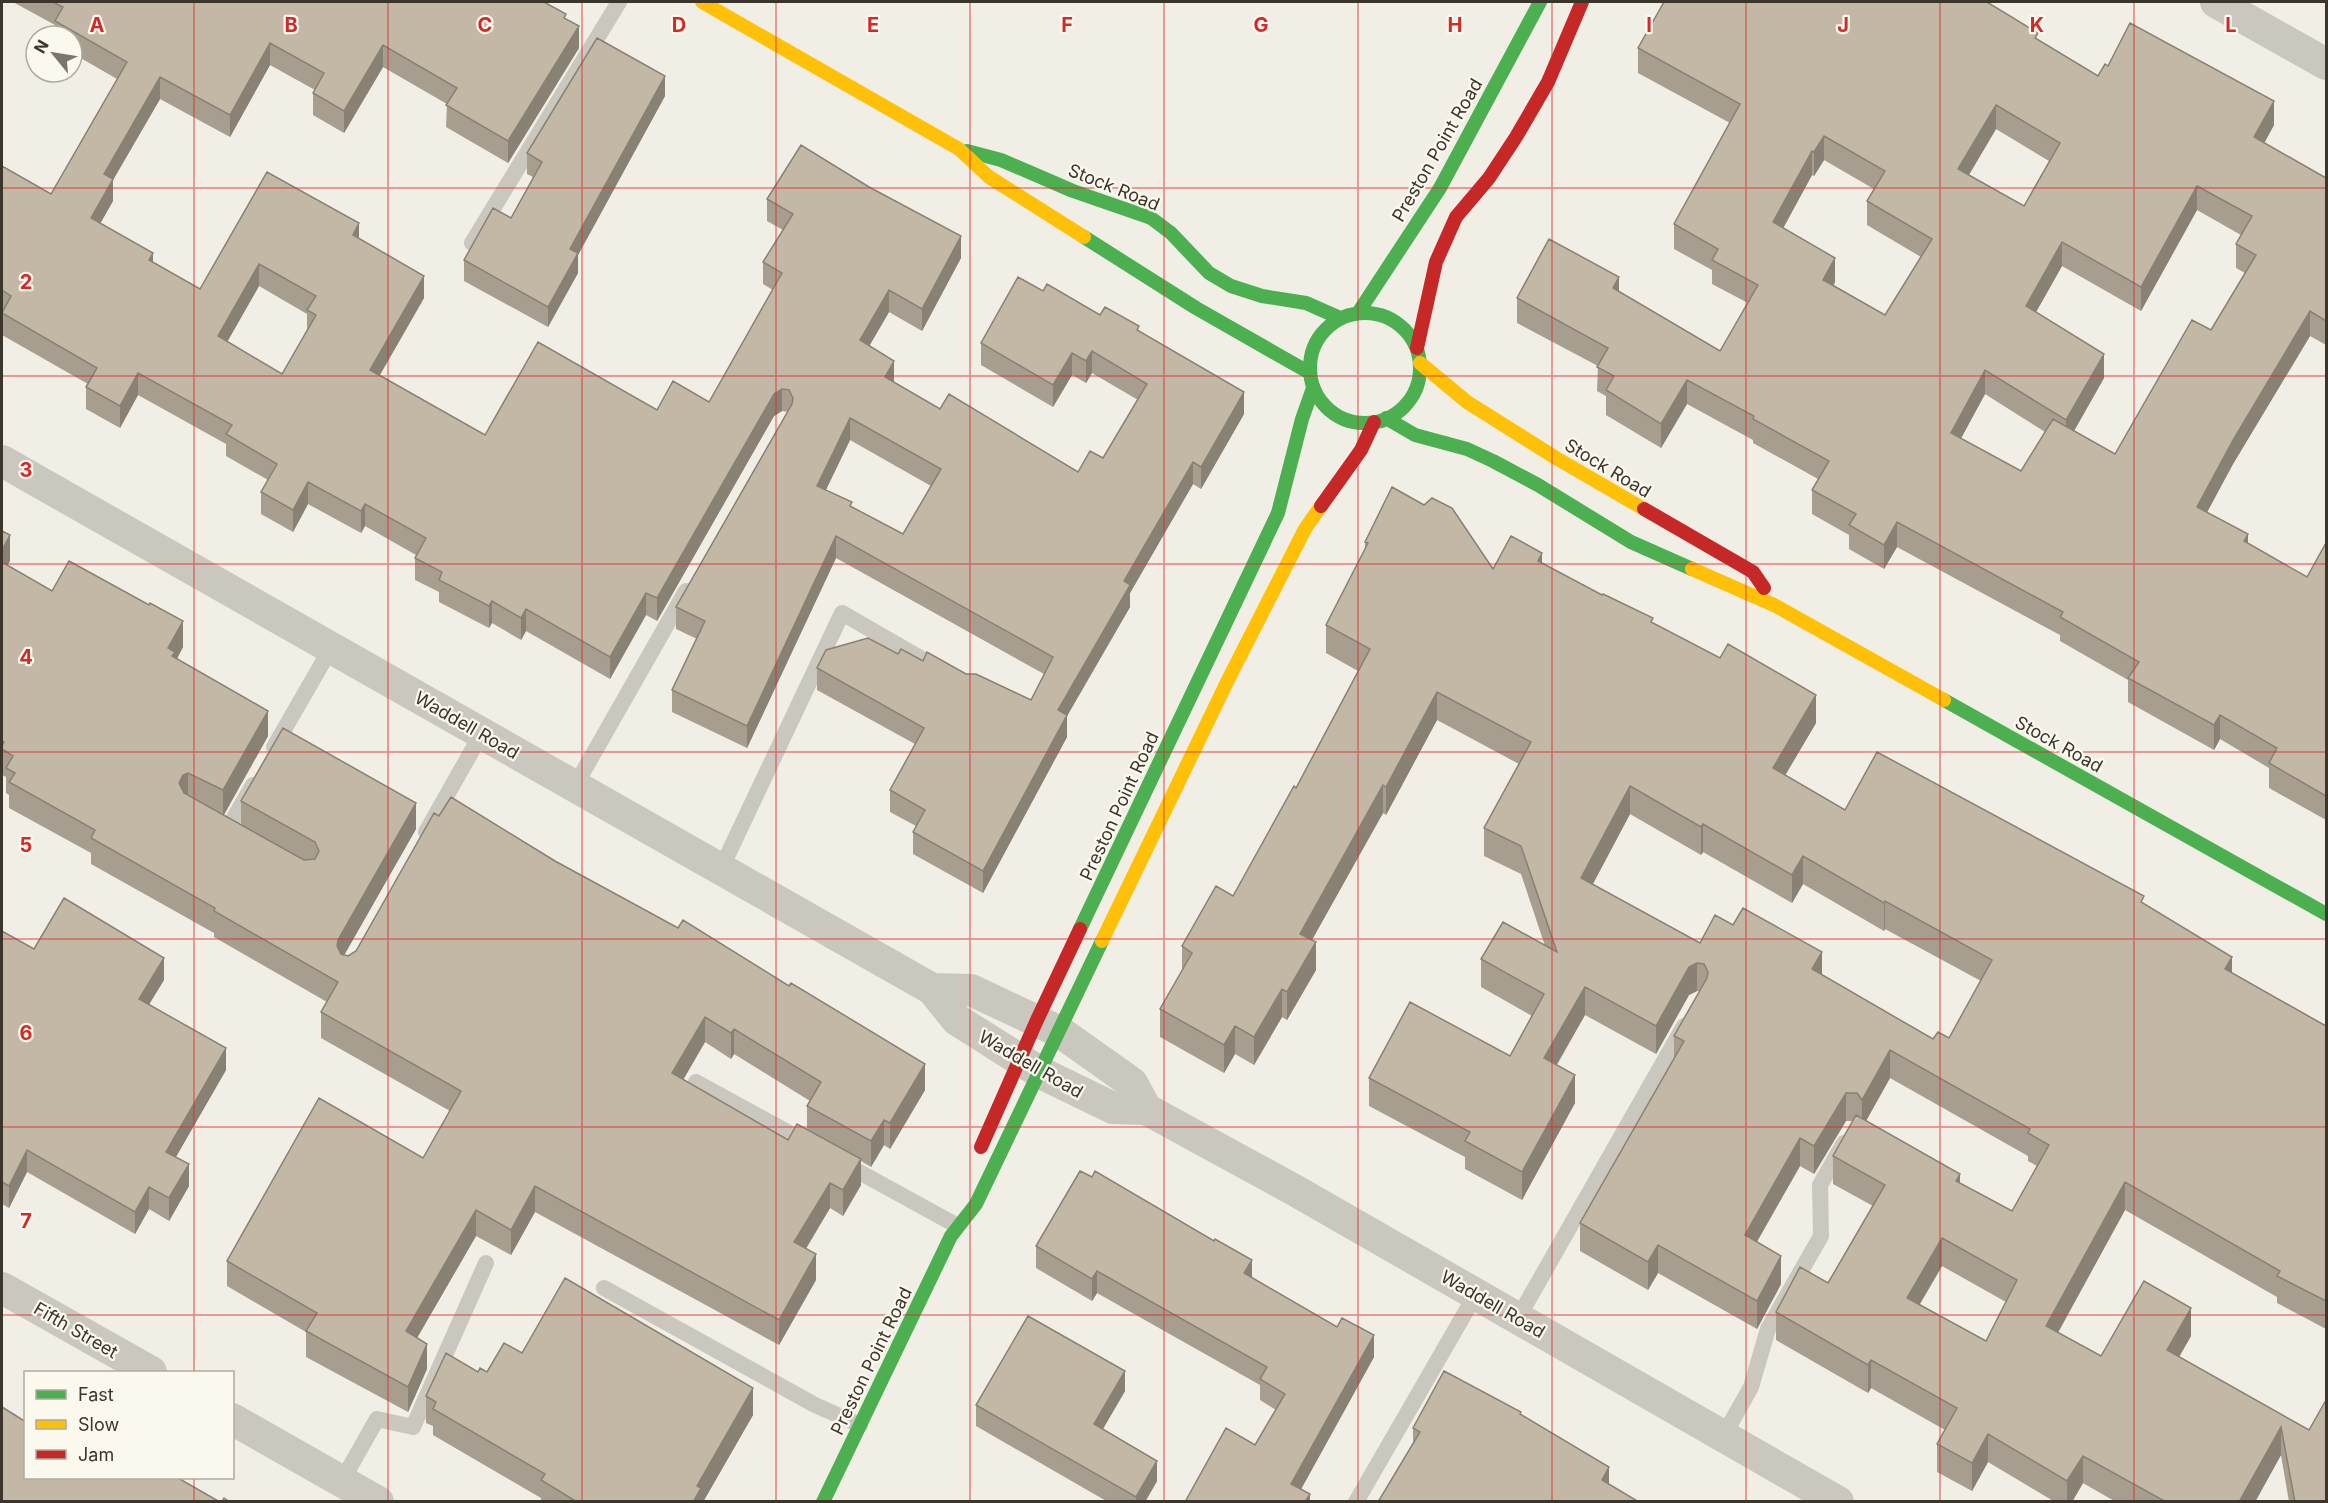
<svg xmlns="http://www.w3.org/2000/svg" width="2328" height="1503" viewBox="0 0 2328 1503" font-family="Inter,sans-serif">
<rect width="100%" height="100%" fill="#f0eee5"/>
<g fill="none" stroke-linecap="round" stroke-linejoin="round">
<path stroke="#c9c7be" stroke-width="16" d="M472,243L619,2
M274,747L331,648
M575,786L686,591
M426,832L482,733
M235,835L227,830L253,785
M721,869L842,613L941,670
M696,1082L811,1145
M841,1162L954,1224
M604,1288L815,1405L860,1425
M1518,1318L1684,1026
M1724,1435L1751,1387L1768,1329L1821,1236L1820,1185L1844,1143
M342,1481L377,1419L413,1427L486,1263
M1356,1502L1476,1294"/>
<path stroke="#c9c7be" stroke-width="32" d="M2216,2L2326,64
M2,461L932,989L957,1020L1041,1073L1113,1108L1146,1109L1296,1191L1838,1502
M932,989L971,990L1060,1032L1132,1083L1146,1109
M2,1288L151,1372
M232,1419L378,1502"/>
<path stroke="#4caf50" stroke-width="14" d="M967,151L1001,160L1073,191L1151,218L1171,233L1209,273L1231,286L1262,296L1306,303L1340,318
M1084,237L1196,308L1310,373
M1310 368a55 55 0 1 1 110 0a55 55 0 1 1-110 0Z
M1358,313L1440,188L1540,2
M1386,418L1415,435L1467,449L1493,461L1538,485L1631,542L1692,569
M1944,700L2326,914
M1080,929L1278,513L1302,419L1313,388
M823,1502L951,1236L976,1204L1102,941"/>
<path stroke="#ffc107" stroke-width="14" d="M702,2L959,149L989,177L1084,237
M1420,363L1467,402L1556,458L1644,509
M1692,569L1774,605L1944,700
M1102,941L1228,680L1305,529L1321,506"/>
<path stroke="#c62828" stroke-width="14" d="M1417,348L1436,262L1456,217L1489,178L1516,137L1548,82L1582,2
M1321,506L1361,450L1374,422
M1644,509L1753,572L1764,588
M981,1147L1037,1020L1080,929"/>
</g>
<path fill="#a89e8f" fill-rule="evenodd" d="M13,2H544L566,19L579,48L508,163L446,127L447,104L383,67L344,133L313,115V93L315,90L270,65L230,137L160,99L113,180V201L100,223L153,262L200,289L267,172L359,239L424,298L380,375L485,435L709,402L773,290L763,284V262L783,230L767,221V199L961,258L922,331L889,312L869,346L894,382L940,409L1078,472L1103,458L1138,400L1092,373L1086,383L1072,375L1053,407L981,365V343L1043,291L1139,331L1244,414L1201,489L1193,484L1130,593V607L1067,716V737L983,893L913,854V832L916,826L890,812V790L915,744L817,690V668L898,654L966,674L1031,700L1044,674L836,558L747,748L672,712V690L697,639L676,629V607L788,412L782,411L774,416L657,621L646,615L610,679L526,631L521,640L492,623L489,628L439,602V592L415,580V558L416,555L365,526L361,533L308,504L293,532L261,514V492L268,480L226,456V444L138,395L120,428L86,409V387L88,384L2,335V166L51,194L117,79L72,53V36H55V25ZM259,286L307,314V330L282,374L227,342ZM850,440L931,486L903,534L852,507L826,490Z
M2038,40L2098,76L2108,66L2274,125L2264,143L2326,178V345L2310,336L2233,464L2207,512L2248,544L2307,577L2326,543V820L2269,788V768L2220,739L2214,750L2128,702V680L2060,641V635L1897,547L1884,569L1849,549V535L1812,514V490L1818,479L1753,443V440L1687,404L1661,448L1606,415V396L1597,391L1598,366L1517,323V298L1619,291L1720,351L1748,303L1712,284V270L1674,249V224L1730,123L1638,73V48ZM1996,129L2049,161L2024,206L1969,175ZM1824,160L1874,189L1867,201V225L1921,257L1885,315L1834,285L1835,282L1783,228L1812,175L1814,176ZM2197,210L2241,235L2236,244V268L2245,273L2211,330L2115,454L2074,431L2104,378L2036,312L2062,266L2141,311ZM1985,394L2045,432L2021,471L1961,438Z
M665,96L578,255V273L548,327L464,281V260L511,218L533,177L527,174V153Z
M2,531L10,561L7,565L52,591L183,647L177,659L268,736L224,815L241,825V801L416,829L344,955L348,956L356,951L434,813L925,1090L890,1149L884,1145L871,1167L861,1161V1185L843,1216L830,1208L806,1249L816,1280L779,1345L535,1212L511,1255L476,1236L417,1338L427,1369L408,1412L306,1357V1332L227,1286V1261L423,1158L450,1111L321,1038V1012L327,1002L214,937V933L91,864V853L9,808V795L6,793V777L2,775ZM705,1042L731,1059L734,1054L810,1101L807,1106V1130L788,1140L683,1080Z
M1365,542L1493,569L1542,563L1653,623L1816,723L1785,775L1845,810L2144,904L2232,973L2326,1026V1329L2277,1303V1297L2125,1210L2058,1333L2101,1356L2191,1336L2179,1357L2309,1430L2326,1502H2289L2281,1455L2255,1502H2116L2083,1483L2072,1502H2055L1988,1462L1972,1491L1937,1472V1444L1945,1430L1871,1388L1868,1393L1776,1340V1312L1828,1283L1873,1206L1833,1184V1156L1853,1121H1846L1814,1174L1800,1166L1756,1242L1781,1284L1757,1329L1658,1273L1648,1290L1580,1251V1223L1674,1059V1036L1700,991H1697L1689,995L1656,1054L1585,1015L1557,1065L1575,1103L1522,1200L1465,1169V1157L1369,1106V1078L1510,1056L1532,1016L1481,987V959L1545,946L1521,874L1484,856V828L1519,764L1437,720L1386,815L1383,813L1312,940L1316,970L1287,1020L1282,1017L1254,1065L1235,1054L1224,1073L1160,1037V1009L1182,971V946L1233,896L1296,788L1358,671L1326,653V625L1365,549ZM1630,814L1701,855L1703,852L1792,903L1803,884L1884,931L1885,929L1981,981L1949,1038L1933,1039L1822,975L1700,943L1593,884ZM1890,1078L2028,1156V1161L2037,1166L2012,1211L1960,1183L1866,1121ZM1942,1266L2006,1302L1986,1341L1920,1304Z
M2,931L34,949L164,980L149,1004L226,1070L176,1157L189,1186L169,1221L149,1209L135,1234L27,1172L9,1208L2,1204Z
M1036,1246L1252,1278L1374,1357L1301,1489L1310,1502L1255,1445L1276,1410L1260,1400V1385L1097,1293L1092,1301L1036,1268Z
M522,1353L753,1415L703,1502H541V1498L433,1435V1426L426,1423V1396L478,1372H487Z
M1125,1391L1103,1429L1157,1481L1145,1502H1108L976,1426V1405Z
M1521,1415L1609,1484L1413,1444V1428Z"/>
<path fill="#888174" d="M579,26V48L508,163V141Z
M270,43V65L230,137V115Z
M383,45V67L344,133V111Z
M665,76V96L578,255V273L548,327V307L570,249Z
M160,77V99L113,180V201L91,240V218L104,174Z
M2274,101V125L2254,162V137Z
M1996,105V129L1958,193V169Z
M1824,136V160L1814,176V152Z
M1812,151V175L1773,247V222Z
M2197,186V210L2141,311V287Z
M359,223V245L353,235Z
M961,236V258L922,331V309Z
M2062,242V266L2026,330V306Z
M153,253V275L149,260Z
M1835,258V282L1823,304V280Z
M259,264V286L218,358V336Z
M424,276V298L370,392V370Z
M1619,277V302L1613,288Z
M889,290V312L860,362V340Z
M2310,311V336L2233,464L2197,531V507L2233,440Z
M1092,351V373L1086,383V361Z
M1072,353V375L1053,407V385Z
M2104,354V378L2066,445V420Z
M894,361V383L885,377Z
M1985,370V394L1951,457V433Z
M138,373V395L120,428V406Z
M1687,380V404L1661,448V424Z
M782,389V411L774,416L657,621V598L774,394Z
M1244,392V414L1201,489V467Z
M850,418V440L817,508V486Z
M1193,462V484L1130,593V607L1067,716V737L983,893V871L1058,710L1124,581Z
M308,482V504L293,532V510Z
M365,504V526L361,533V511Z
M1897,522V547L1884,569V545Z
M2248,534V558L2244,541Z
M10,535V561L2,575V550Z
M836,536V558L747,748V726Z
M1542,553V580L1538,561Z
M646,593V615L610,679V657Z
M492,601V623L489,628V606Z
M526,609V631L521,640V618Z
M183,621V647L175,662L168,648Z
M1437,692V720L1386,815V787Z
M1816,695V723L1773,796V768Z
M268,711V736L223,816V790Z
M2220,715V739L2214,750V725Z
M188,773V799L183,800L179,783L183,775Z
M1383,785V813L1300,961V934Z
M1630,786V814L1581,906V878Z
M416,803V829L338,966L337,946L338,940Z
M1703,824V852L1701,855V827Z
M1803,856V884L1792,903V875Z
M1885,901V929L1884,931V903Z
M1316,942V970L1287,1020V992Z
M1822,952V979L1812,969Z
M2232,957V985L2225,969Z
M164,958V980L139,1021V999Z
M1697,963V991L1689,995L1656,1054V1026L1689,967Z
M1585,987V1015L1544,1086V1058Z
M1282,989V1017L1254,1065V1037Z
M705,1017V1042L672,1099V1073Z
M1235,1026V1054L1224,1073V1045Z
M734,1029V1054L731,1059V1033Z
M226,1048V1070L166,1174V1152Z
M1890,1050V1078L1862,1128V1100Z
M925,1064V1090L890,1149V1123Z
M1575,1075V1103L1522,1200V1172Z
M1846,1093V1121L1814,1174V1146Z
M884,1120V1145L871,1167V1141Z
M1800,1138V1166L1745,1263V1235Z
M27,1150V1172L9,1208V1186Z
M861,1159V1185L843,1216V1190Z
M189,1164V1186L169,1221V1198Z
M1960,1174V1202L1956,1181Z
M2125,1182V1210L2046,1354V1326Z
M830,1183V1208L794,1268V1242Z
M535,1186V1212L511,1255V1230Z
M149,1187V1209L135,1234V1212Z
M476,1210V1236L406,1357V1331Z
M1942,1238V1266L1907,1326V1298Z
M1658,1245V1273L1648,1290V1262Z
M816,1254V1280L779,1345V1320Z
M1781,1256V1284L1757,1329V1301Z
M1252,1260V1281L1244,1273Z
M1097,1271V1293L1092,1301V1279Z
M2191,1308V1336L2167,1378V1350Z
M1374,1335V1357L1294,1502L1291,1484Z
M427,1344V1369L408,1412V1387Z
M1871,1360V1388L1868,1393V1365Z
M1125,1371V1391L1094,1444V1424Z
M753,1388V1415L703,1502H693L697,1486Z
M2281,1427V1455L2255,1502H2239Z
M1988,1434V1462L1972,1491V1463Z
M2083,1456V1483L2072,1502H2067V1481Z
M1157,1461V1481L1145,1502H1136V1497Z
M1609,1467V1489L1602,1480Z
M1310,1494V1502H1305Z"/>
<path fill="#c3b8a6" stroke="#888174" stroke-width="1.5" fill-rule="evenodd" d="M53,2H544L566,14L564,18L579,26L508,141L446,105L457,88L383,45L344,111L313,93L324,73L270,43L230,115L160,77L104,174L113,179L91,218L153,253L149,260L200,289L267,172L359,223L353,235L424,276L370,370L485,435L538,342L657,410L673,381L709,402L782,273L763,262L793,214L767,199L801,145L869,187L961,236L922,309L889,290L860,340L894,361L885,377L940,409L949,394L1078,472L1090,451L1103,458L1147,384L1092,351L1086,361L1072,353L1053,385L981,343L1018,277L1043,291L1047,284L1100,315L1105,307L1139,326L1137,330L1244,392L1201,467L1193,462L1124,581L1130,585L1058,710L1067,715L983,871L913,832L925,810L890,790L924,728L817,668L826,650L868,638L898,654L901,649L923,661L927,652L966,674H976L1031,700L1053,657L836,536L747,726L672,690L705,621L676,607L792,404L793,398L789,390L782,389L774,394L657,598L646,593L610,657L526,609L521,618L492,601L489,606L439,580L442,572L415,558L426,538L365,504L361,511L308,482L293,510L261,492L277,464L226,434L232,425L138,373L120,406L86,387L97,368L2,313L11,296L2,290V166L51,194L127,62L55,21L63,7ZM259,264L316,296L307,310L316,315L282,374L218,336ZM850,418L941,469L903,534L850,506L852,502L817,486Z
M1664,2H1987L2038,33L2035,38L2098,76L2105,64L2108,66L2130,23L2274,101L2254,137L2326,178V321L2310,311L2233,440L2197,507L2248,534L2244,541L2307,577L2326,543V796L2269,763L2277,748L2220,715L2214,725L2128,678L2139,662L2060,617L2063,612L1897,522L1884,545L1849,525L1856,514L1812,490L1829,461L1753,419L1754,416L1687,380L1661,424L1606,390L1614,376L1597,367L1608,348L1517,298L1549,239L1619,277L1613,288L1720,351L1758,285L1712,260L1718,249L1674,224L1740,104L1638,48ZM1996,105L2060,143L2024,206L1958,169ZM1824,136L1885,171L1867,201L1932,239L1885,315L1823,280L1835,258L1773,222L1812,151L1814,152ZM2197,186L2252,216L2236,244L2256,255L2211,330L2192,320L2115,454L2053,419L2021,471L1951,433L1985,370L2066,420L2104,354L2026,306L2062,242L2141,287Z
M597,38L665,76L570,249L578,253L548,307L464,260L493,208L511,218L542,162L527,153Z
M1392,487L1424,505L1432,498L1452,508L1493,569L1511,536L1542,553L1538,561L1602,595L1603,594L1653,618L1651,622L1720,658L1728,644L1816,695L1773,768L1845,810L1877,752L2144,896L2141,902L2232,957L2225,969L2326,1026V1301L2277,1276L2280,1271L2125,1182L2046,1326L2101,1356L2144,1281L2191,1308L2167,1350L2309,1430L2326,1400V1502H2295L2281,1427L2239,1502H2166L2083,1456L2067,1481L1988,1434L1972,1463L1937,1444L1957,1408L1871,1360L1868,1365L1776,1312L1800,1267L1828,1283L1885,1185L1833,1156L1856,1115L1960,1174L1956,1181L2012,1211L2049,1145L2028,1133L2030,1129L1890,1050L1862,1100L1857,1093H1846L1814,1146L1800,1138L1745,1235L1781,1256L1757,1301L1658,1245L1648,1262L1580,1223L1684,1041L1674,1036L1707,978L1708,972L1704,964L1697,963L1689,967L1656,1026L1585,987L1544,1058L1575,1075L1522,1172L1465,1141L1470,1132L1369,1078L1410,1002L1510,1056L1544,994L1481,959L1503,922L1557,952L1521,846L1484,828L1531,742L1437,692L1386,787L1383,785L1300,934L1316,942L1287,992L1282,989L1254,1037L1235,1026L1224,1045L1160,1009L1192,953L1182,946L1216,886L1233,896L1294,786L1296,788L1370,649L1326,625L1368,543L1365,542ZM1630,786L1701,827L1703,824L1792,875L1803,856L1884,903L1885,901L1992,960L1949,1038L1938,1032L1933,1039L1812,969L1822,952L1743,908L1733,925L1715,915L1700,943L1581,878ZM1942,1238L2017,1280L1986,1341L1907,1298Z
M2,531L10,535L2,550Z
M69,561L149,605L150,603L183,621L168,648L175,652L172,656L268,711L223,790L188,773L183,775L179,783L184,793L304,860L315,859L319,851L315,842L241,801L283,728L416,803L338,940L337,946L341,954L348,956L356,951L434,813L439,816L451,797L555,861L678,928L683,920L789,986L791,983L925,1064L890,1123L884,1120L871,1141L807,1106L821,1082L734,1029L731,1033L705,1017L672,1073L788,1140L797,1124L861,1159L843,1190L830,1183L794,1242L816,1254L779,1320L535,1186L511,1230L476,1210L406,1331L427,1344L408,1387L306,1331L317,1313L227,1261L319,1098L423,1158L461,1091L321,1012L338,982L214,911L215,908L91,838L95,830L9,782L15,773L6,768L13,756L2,749V746L4,742L2,741V562L52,591Z
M64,898L164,958L139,999L226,1048L166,1152L189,1164L169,1198L149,1187L135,1212L27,1150L9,1186L2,1182V931L34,949Z
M1080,1171L1092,1177L1095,1171L1214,1241L1215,1239L1252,1260L1244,1273L1337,1327L1342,1318L1374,1335L1291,1484L1310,1494L1305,1502H1185L1226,1428L1255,1445L1285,1394L1260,1379L1267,1367L1097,1271L1092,1279L1036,1246Z
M565,1278L753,1388L697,1486L701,1488L693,1502H577L541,1480L545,1474L433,1409L436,1402L426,1396L446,1353L478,1372L480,1368L487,1372L504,1343L522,1353Z
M1028,1316L1125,1371L1094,1424L1157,1461L1136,1497L976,1405Z
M1444,1371L1521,1412L1520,1414L1609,1467L1602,1480L1639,1502H1378L1420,1432L1413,1428Z
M2,1407L26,1422V1478H178L220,1502H2Z
M224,1498L230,1502H222Z"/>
<path fill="none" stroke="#d62828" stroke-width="1.5" stroke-opacity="0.55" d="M194,2V1372M388,2V1502M582,2V1502M776,2V1502M970,2V1502M1164,2V1502M1358,2V1502M1552,2V1502M1746,2V1502M1940,2V1502M2134,2V1502M2,188H2326M2,376H2326M2,564H2326M2,752H2326M2,939H2326M2,1127H2326M2,1315H2326M194,1478V1502"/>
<g text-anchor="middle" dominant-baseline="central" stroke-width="4.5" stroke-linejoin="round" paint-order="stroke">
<g font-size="18" fill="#3b352b" stroke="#fbf9ee">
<text transform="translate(1437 150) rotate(-60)">Preston Point Road</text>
<text transform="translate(1114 187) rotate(22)">Stock Road</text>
<text transform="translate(1608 468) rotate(31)">Stock Road</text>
<text transform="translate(467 725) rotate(30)">Waddell Road</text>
<text transform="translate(2059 744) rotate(29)">Stock Road</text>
<text transform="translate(1119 806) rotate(-65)">Preston Point Road</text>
<text transform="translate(1031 1064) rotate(30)">Waddell Road</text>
<text transform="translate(1493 1304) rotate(30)">Waddell Road</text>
<text transform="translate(76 1330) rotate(30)">Fifth Street</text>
<text transform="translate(871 1361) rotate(-64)">Preston Point Road</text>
</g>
</g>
<g font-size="20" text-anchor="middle" font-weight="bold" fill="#d62828" stroke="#fbf9ee" stroke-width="4.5" stroke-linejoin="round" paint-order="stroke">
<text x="97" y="32">A</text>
<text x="291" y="32">B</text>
<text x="485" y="32">C</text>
<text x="679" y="32">D</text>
<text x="873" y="32">E</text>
<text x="1067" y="32">F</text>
<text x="1261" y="32">G</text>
<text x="1455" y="32">H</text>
<text x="1649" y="32">I</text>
<text x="1843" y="32">J</text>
<text x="2037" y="32">K</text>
<text x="2231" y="32">L</text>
<text x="26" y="289">2</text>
<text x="26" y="477">3</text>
<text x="26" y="664">4</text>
<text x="26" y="852">5</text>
<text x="26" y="1040">6</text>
<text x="26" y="1228">7</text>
</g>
<rect width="2328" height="1503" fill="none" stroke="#3b352b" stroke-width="6"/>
<rect x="24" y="1371" width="210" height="108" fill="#fbf9ee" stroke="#aeaba0" stroke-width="1.5"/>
<rect x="36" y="1390" width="30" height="9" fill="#4caf50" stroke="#aeaba0" stroke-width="1.5"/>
<text x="78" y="1401" font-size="18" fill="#3b352b">Fast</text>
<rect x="36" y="1420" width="30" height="9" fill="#ffc107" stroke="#aeaba0" stroke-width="1.5"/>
<text x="78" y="1431" font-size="18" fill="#3b352b">Slow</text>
<rect x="36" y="1450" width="30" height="9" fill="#c62828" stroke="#aeaba0" stroke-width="1.5"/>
<text x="78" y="1461" font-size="18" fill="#3b352b">Jam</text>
<g transform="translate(54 54) rotate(300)"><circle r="28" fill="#fbf9ee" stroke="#aeaba0" stroke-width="1.5"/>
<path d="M0-4.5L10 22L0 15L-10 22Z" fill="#7a766c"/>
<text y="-9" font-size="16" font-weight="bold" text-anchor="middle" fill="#3b352b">N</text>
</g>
</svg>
